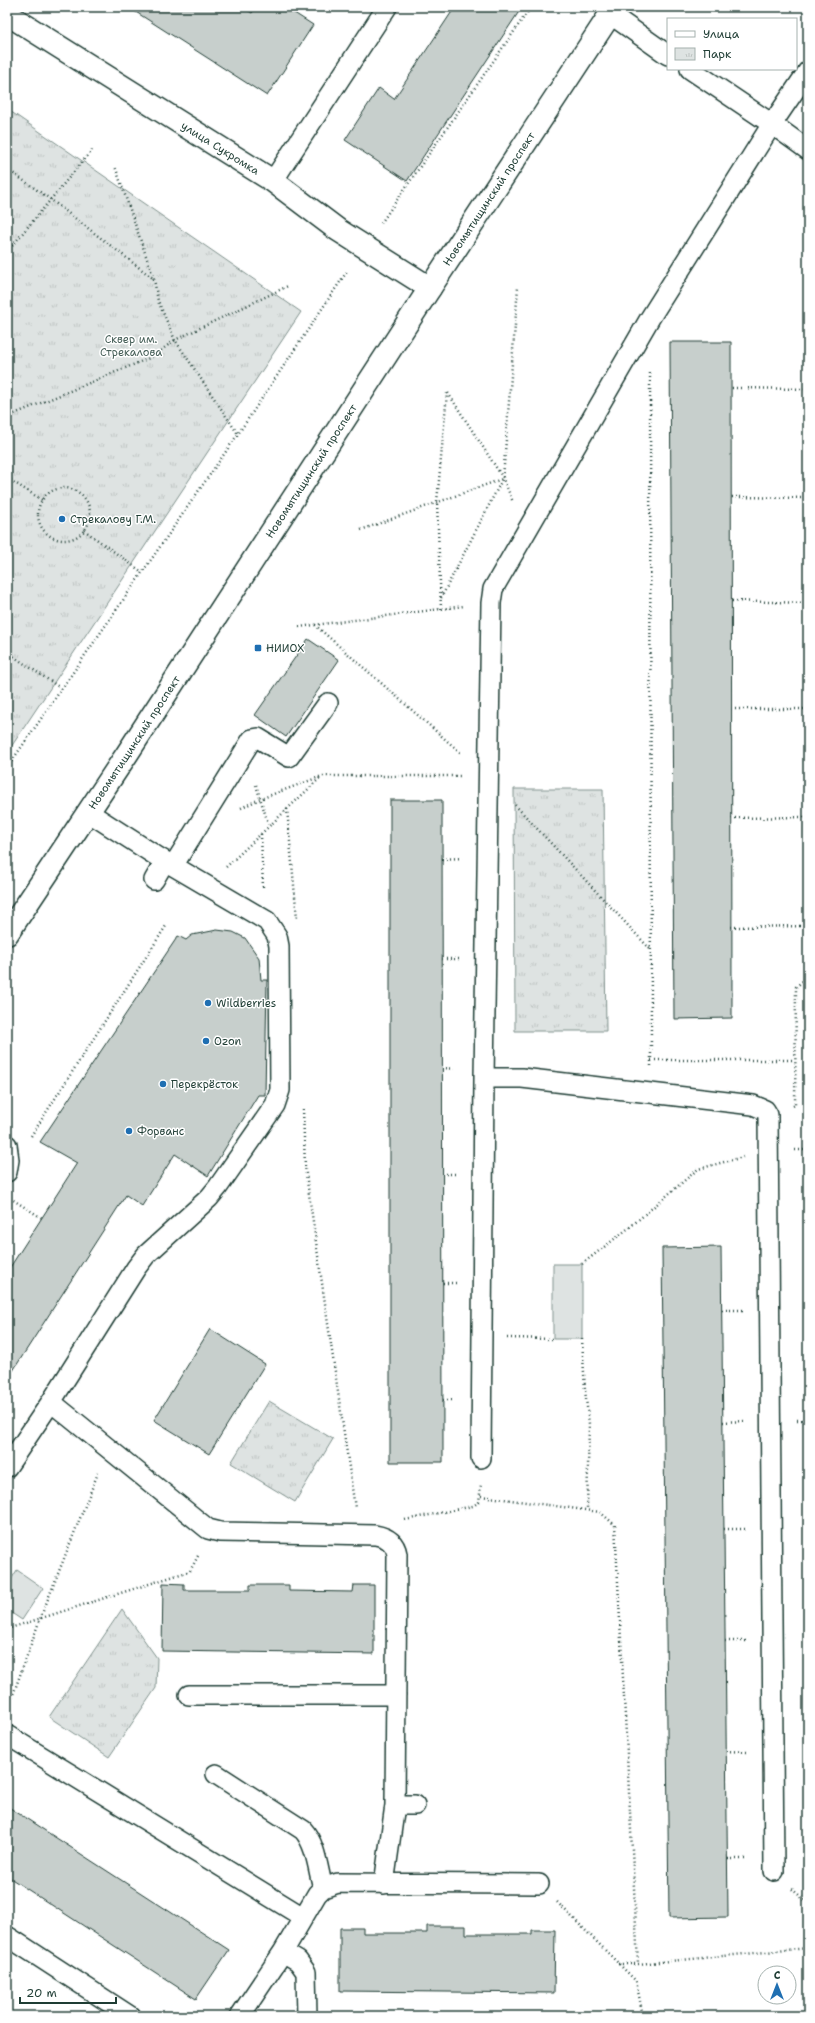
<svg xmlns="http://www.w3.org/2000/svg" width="815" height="2023" viewBox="0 0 815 2023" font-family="'Shantell Sans',sans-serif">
<defs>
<pattern id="park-tufts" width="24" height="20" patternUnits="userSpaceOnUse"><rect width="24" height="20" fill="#dee3e2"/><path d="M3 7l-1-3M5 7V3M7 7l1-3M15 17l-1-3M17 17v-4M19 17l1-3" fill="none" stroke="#bec4c2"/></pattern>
</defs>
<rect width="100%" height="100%" fill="#fff"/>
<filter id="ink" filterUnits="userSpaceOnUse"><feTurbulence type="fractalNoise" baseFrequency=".025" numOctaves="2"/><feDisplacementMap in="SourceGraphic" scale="8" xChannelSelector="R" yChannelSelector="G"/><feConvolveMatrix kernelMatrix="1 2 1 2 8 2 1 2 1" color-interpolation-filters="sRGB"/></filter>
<g filter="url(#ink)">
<path fill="#dee3e2" stroke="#7e908b" d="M553,1264H582V1339H553Z
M17,1570L43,1588L22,1620L7,1610V1586Z"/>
<path fill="url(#park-tufts)" stroke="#7e908b" d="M7,109L301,312L7,753Z
M514,789H603L606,1031H515Z
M269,1401L333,1439L295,1502L231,1463Z
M122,1609L157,1658L156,1688L109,1757L49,1717Z"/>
<path fill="#c7cfcc" stroke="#1f3d34" d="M128,7H242L252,13L256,7H285L313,25L267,96Z
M455,7H522L407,181L345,140L379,88L394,99Z
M670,342H731L732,1018L674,1019Z
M308,639L339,660L286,737L255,715Z
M390,800H442L443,1462H390Z
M217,930L233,932L245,938L259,958L261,980H267L265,1095H258L208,1176L175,1154L142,1206L126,1195L7,1380V1272L77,1163L40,1142L178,936L186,940L192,935Z
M721,1247L728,1917L669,1918L662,1248Z
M210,1329L265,1364L209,1454L154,1420Z
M163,1583L184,1584V1590H250V1585H289V1591L353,1592L354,1585H374V1654L162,1651Z
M7,1806L229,1950L196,1999L7,1876Z
M427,1926H466V1934H532V1930H555L554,1993L340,1991V1928H363V1933H427Z"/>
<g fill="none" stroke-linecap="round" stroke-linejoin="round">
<g stroke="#1f3d34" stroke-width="22">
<path id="service" d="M610,14L668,55
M690,69L772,124L650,318L493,589L491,603L484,1078H522L753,1105L765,1110L768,1115L774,1871
M808,71L772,124L808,150
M273,181L387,7
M88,812L158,857L267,921L277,936L279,946L280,1090L275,1105L218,1187L209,1198L146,1255L136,1268L51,1402L208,1529L220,1532L375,1535C387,1537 395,1542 397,1554L395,1805L384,1884
M173,866L252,739L258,738L289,757L328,703
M154,880L165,861
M7,1145L9,1160L7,1172
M481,1458L484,1078
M7,1467L51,1402
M189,1695H396
M7,1735L303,1917
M216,1774L303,1830C316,1844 318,1870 323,1888
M395,1805H415
M7,1936L130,2016
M240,2016L283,1952
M307,2016L306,1972L298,1961L283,1952L317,1894L323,1888L338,1883L539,1884"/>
</g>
<g stroke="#1f3d34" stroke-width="25">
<g id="minor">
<path id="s1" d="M7,934L127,754L430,288"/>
</g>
</g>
<g stroke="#1f3d34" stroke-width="25">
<g id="secondary">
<path id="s2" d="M7,14L273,181L338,230L430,288L615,7"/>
</g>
</g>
<path stroke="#1f3d34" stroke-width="2.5" stroke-dasharray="1 3" stroke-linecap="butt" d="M7,169L50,199L154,279L115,166
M381,223L531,7
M7,252L92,150
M154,279L158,301L175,340L288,286
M650,373L651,1066
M732,388L808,389
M448,393L503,478L513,502
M7,417L152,357L175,340L238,434
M7,478L42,500
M38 514a26 26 0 1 1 52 0a26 26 0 1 1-52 0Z
M732,497L808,498
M84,530L142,572
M361,530L502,479
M441,598L503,478L518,287
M732,601L808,603
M441,609L437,502L447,393
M315,625L462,754
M299,627L464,606
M7,652L62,689
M731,709H808
M7,768L238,434L348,270
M256,785L269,826
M515,805L651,950
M241,808L260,799L322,776H462
M287,809L297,918
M731,818L808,817
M261,834L263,888
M442,859L462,858
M226,867L321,777
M731,927L808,926
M442,959H460
M651,1060H795
M442,1068L457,1069
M793,1106L795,1105L796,987L808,976
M303,1109L305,1167L355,1508
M31,1136L166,926
M795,1150H808
M442,1174H458
M10,1198L42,1218
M582,1264L630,1227L698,1169L743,1157
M443,1283H457
M722,1310H743
M507,1338L553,1339
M582,1339L585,1390L589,1424L587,1510
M443,1400H455
M797,1420H808
M723,1422L744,1421
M481,1496L600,1512L615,1525L638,1964
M405,1520L473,1506L479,1502L481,1484
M724,1529H745
M7,1629L190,1571L199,1554
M725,1641H747
M8,1709L40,1619L98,1473
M726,1751L748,1752
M728,1859H747
M792,1889L808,1903
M557,1902L636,1981L643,2016
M618,1964H638L808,1948"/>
<use href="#service" stroke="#fff" stroke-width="19"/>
<use href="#minor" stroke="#fff" stroke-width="22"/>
<use href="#secondary" stroke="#fff" stroke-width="22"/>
</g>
</g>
<g fill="#1f6fb2" stroke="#fff" stroke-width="1.5">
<circle cx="62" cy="519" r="4"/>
<rect x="254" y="644" width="8" height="8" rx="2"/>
<circle cx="208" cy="1003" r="4"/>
<circle cx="206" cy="1041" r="4"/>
<circle cx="163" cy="1084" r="4"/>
<circle cx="129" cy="1131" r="4"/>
</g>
<g text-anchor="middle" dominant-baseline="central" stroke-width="3" stroke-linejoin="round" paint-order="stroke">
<g font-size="11" fill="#1f3d34" stroke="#fff">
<text stroke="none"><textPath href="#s2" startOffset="252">улица Сукромка</textPath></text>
<text stroke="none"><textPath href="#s2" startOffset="611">Новомытищинский проспект</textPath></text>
<text stroke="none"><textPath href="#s1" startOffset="554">Новомытищинский проспект</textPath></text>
<text stroke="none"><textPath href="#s1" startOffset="230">Новомытищинский проспект</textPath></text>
</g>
<g font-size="11" fill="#455e57" stroke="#fff">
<text x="131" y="339">Сквер им.<tspan x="131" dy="13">Стрекалова</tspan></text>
</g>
<g font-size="11" fill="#1f3d34" stroke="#fff" text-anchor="start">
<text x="70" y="519">Стрекалову Г.М.</text>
<text x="266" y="648">НИИОХ</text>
<text x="216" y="1003">Wildberries</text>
<text x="214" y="1041">Ozon</text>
<text x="171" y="1084">Перекрёсток</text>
<text x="137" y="1131">Форванс</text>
</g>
</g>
<rect width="815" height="2023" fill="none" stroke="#fff" stroke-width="24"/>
<rect x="12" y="12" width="791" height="1999" fill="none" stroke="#1f3d34" stroke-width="1.5" filter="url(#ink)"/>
<rect x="667" y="18" width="130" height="52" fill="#ffffff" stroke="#a5b1ae"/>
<rect x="675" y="31" width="20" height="6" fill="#ffffff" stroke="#a5b1ae"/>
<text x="703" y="38" font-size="12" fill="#1f3d34">Улица</text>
<rect x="675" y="48" width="20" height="12" fill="url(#park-tufts)" stroke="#a5b1ae"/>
<text x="703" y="58" font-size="12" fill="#1f3d34">Парк</text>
<g transform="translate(777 1985)"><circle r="19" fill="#ffffff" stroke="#a5b1ae"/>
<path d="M0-3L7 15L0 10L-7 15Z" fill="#1f6fb2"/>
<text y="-6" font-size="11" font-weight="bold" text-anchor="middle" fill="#1f3d34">С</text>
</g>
<path d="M20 1997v6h96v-6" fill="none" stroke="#1f3d34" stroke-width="2"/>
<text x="26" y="1997" font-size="12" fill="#1f3d34" stroke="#ffffff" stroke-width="3" paint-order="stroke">20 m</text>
</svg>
